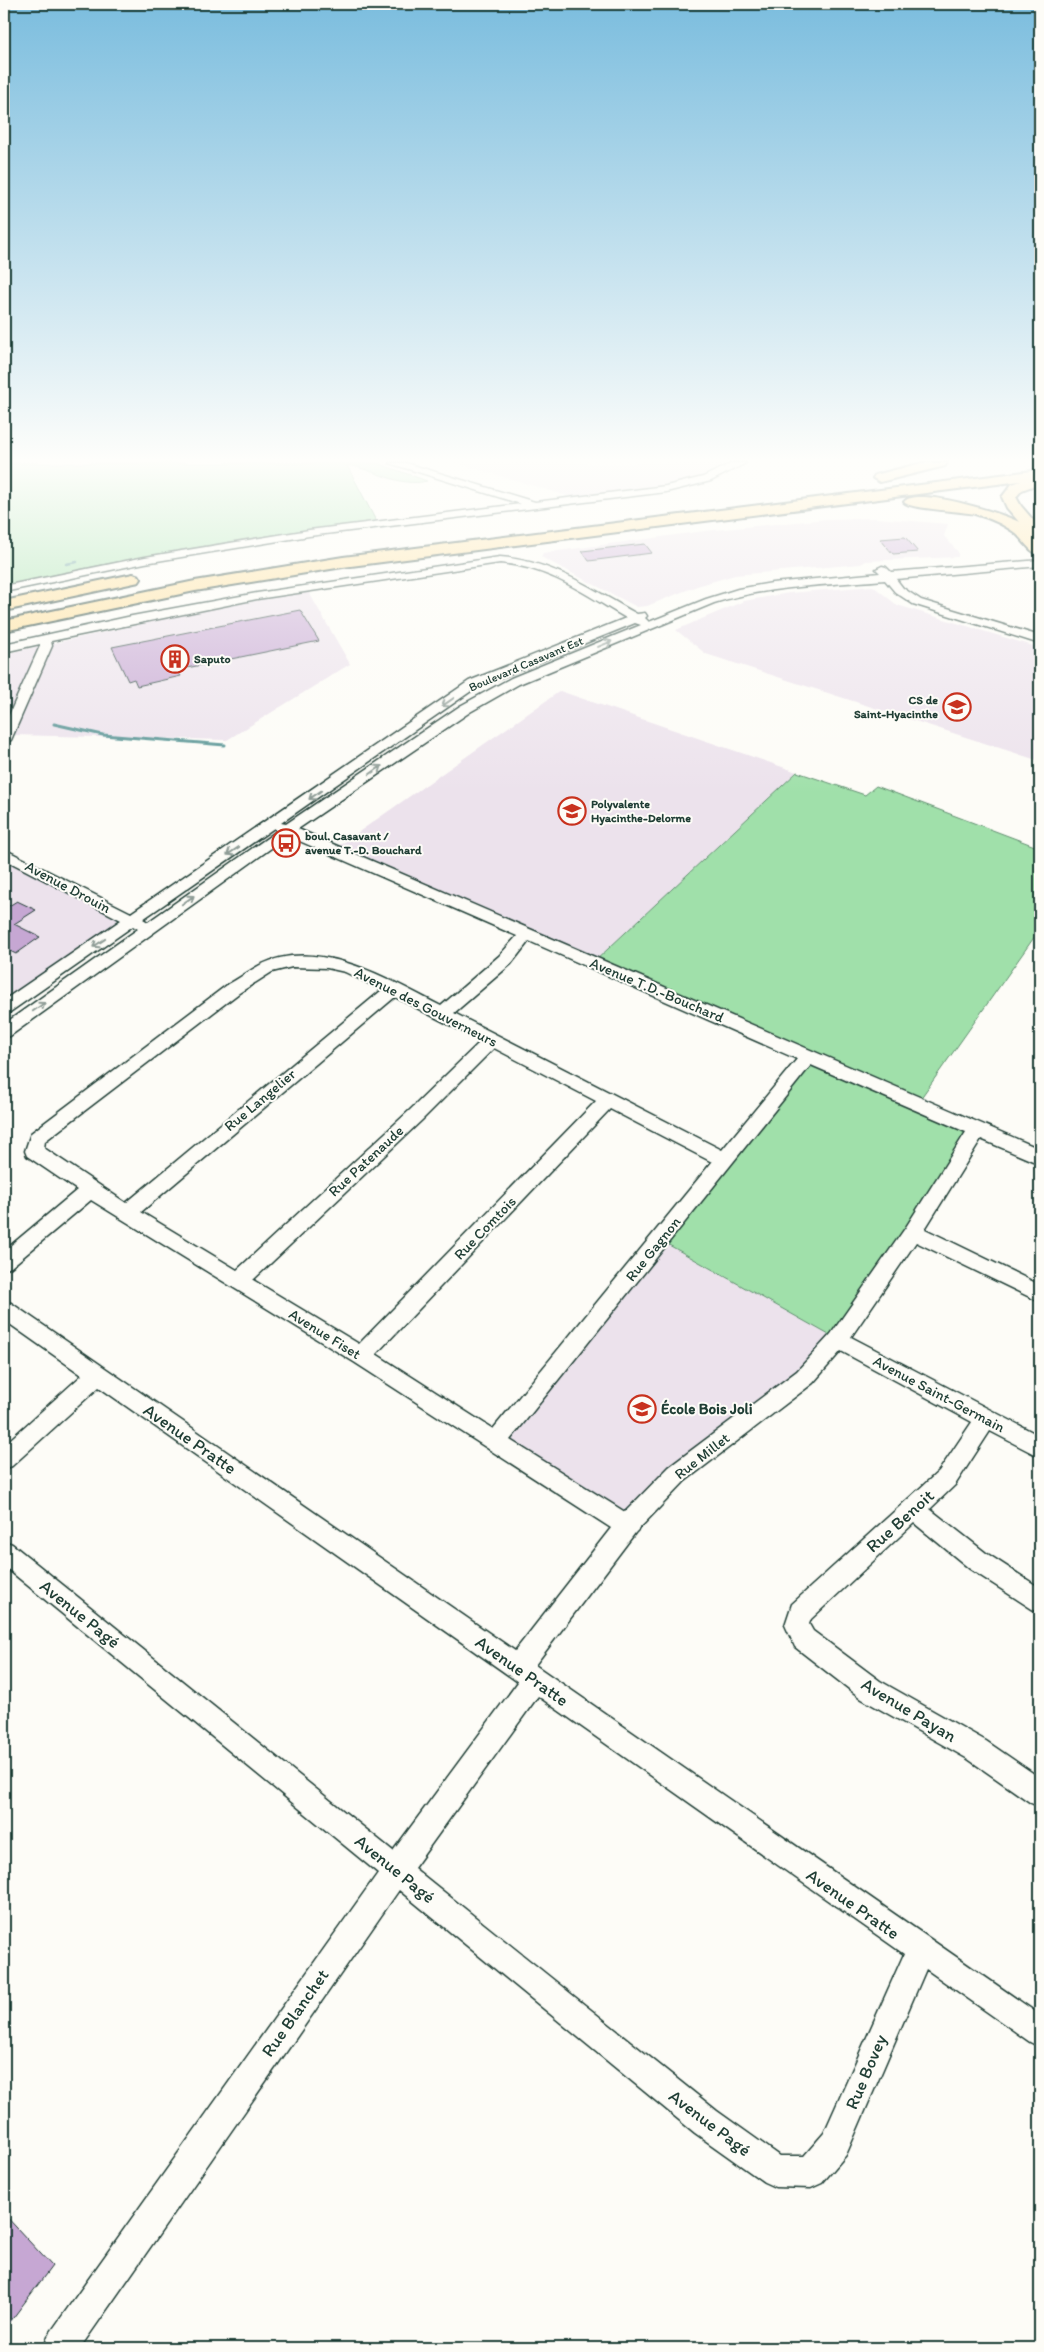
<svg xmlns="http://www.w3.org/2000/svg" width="1044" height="2352" viewBox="0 0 1044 2352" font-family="Itim,sans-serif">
<rect width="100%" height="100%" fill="#fdfcf7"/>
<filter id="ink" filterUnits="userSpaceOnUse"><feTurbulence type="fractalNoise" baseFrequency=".02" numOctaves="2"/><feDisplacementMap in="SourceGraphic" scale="10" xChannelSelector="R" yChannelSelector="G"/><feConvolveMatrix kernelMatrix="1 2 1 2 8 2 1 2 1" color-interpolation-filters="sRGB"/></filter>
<g filter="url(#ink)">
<path fill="#ece2ec" d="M456,463H725L733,465L692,480L661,487L571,497Z
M876,518L948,524L944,536L958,552V557L866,561L861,564L735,575L697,586L647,606L637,607L541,557L543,553L705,531L826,519Z
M873,586L897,605L1040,648V761L706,654L676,630L744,601L789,593Z
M308,591L350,664L227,740L12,735L4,737V654L197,612Z
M560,691L797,772L594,962L333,850Z
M4,857L125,921L4,1003Z
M660,1240L838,1340L627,1526L496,1441Z"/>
<path fill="#a0e0aa" stroke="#608e6f" d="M4,463H377L427,481C399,488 374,469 347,465L376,521C251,536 126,558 4,586Z
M797,772L865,795L876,786L1040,848V929L918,1102L977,1128L838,1340L660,1240L809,1056L594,962Z"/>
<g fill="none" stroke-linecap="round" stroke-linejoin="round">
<path stroke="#549292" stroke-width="2.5" d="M66,564L77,562"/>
<path stroke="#549292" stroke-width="3" d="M54,724L103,735L225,745"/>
</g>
<path fill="#c6a7d3" stroke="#1f3d34" d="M905,537L918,552L893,554L880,539Z
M645,544L652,553L589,561L582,551Z
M300,610L319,641L177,670L181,676L137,686L134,679L128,681L112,647Z
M17,901L36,910L14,924L40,937L16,954L4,948V909Z
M4,2214L52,2266L4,2330Z"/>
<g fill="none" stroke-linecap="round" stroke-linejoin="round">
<g stroke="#1f3d34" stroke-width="3">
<path id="minor" d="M389,463H406L535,502L666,486L703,477L732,463H746L711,481L666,492L309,536L145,563L4,592V586L145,557L309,530L521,504Z
M500,557C553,561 592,589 637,614L645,613L647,616L645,618L649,622L706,599L738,589L772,583L880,573L876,569L882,566L886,567L891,572L1040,560V566L896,579L903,588L921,600L1040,636V644L913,604L895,592L885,580C827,585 769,586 714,603L519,684L470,712L298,829L1040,1149V1164L981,1139L925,1229L1040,1285V1302L916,1242L851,1337L1040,1436V1457L990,1431L955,1485L930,1509L986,1553L1040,1588V1612L1032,1609L970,1569L914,1523L811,1619L809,1624L813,1631L880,1681L986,1741L1040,1778V1807L1031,1803L968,1759L862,1699L795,1647L785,1625L792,1604L939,1471L972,1422L841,1351L813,1383L685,1481L635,1533L535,1665L1040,2015V2047L1030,2042L926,1969L846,2155L822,2183L811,2188L775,2187L764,2182L695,2133L399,1890L80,2348H44L48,2336L378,1873L4,1566V1541L12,1544L393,1851L518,1682L99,1387L12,1466L4,1469V1445L82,1375L4,1320V1301L11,1303L515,1651L611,1528L354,1362L91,1200L11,1267L4,1270V1251L77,1190L27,1156L25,1151L31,1133L227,985C238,979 249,971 260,965C318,936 390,980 441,1006L499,956L517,936L288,836L10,1036L4,1038V1024L138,929L133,926L10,1012L4,1013V1000L121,920L4,859V849L131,913L469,681L626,618C585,594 549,567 500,563L257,599L51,641L52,646L11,740L4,744V726L40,646V644L4,652V644L132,616L257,593ZM635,623L641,625L511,678L460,706L286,824L281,823L477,687ZM274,828L277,831L148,922L143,919ZM529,941L797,1059L722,1150L454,1013L511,964ZM292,967L327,968L345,972L382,990L126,1203L44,1148L45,1141L239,993L272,972ZM395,997L481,1041L410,1110L237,1270L141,1212ZM494,1048L596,1101L359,1344L253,1280L422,1120ZM811,1065L966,1132L906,1227L831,1334L797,1371L669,1467L625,1512L510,1440ZM610,1109L712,1162L493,1429L376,1354ZM538,1696L904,1954L824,2133L804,2156H780L717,2111L414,1868Z"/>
</g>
<g stroke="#1f3d34" stroke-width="4">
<path id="highway" d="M922,463H947L945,466L880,482L873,478L875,475Z
M1040,470V483L1022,490L1016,497L1021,506L1040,528L1039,533L1034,534L1040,541V555C1029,552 1023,539 1014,532C1003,524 989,518 975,514C962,511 909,509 904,502C915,486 1002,513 1019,522L1007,508L1002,497L1012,484L1021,481L343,567L195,591L4,631V621L195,581L343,557Z
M133,574L139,576L141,579L139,582L4,611V601Z"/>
</g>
<use href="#minor" fill="#fdfcf7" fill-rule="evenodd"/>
<use href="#highway" fill="#fdde96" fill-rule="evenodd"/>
</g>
<defs><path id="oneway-shaft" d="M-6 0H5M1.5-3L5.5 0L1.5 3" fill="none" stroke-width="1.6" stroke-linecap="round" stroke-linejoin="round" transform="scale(1.25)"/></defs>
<g stroke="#8e9c96">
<use href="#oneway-shaft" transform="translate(605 644) rotate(-23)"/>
<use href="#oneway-shaft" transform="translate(448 702) rotate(145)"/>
<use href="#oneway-shaft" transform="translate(376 770) rotate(-35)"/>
<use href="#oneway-shaft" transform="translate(315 795) rotate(145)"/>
<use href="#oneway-shaft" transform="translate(233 851) rotate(146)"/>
<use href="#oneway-shaft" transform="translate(188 900) rotate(-35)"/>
<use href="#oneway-shaft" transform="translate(99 943) rotate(146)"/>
<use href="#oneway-shaft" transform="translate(39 1007) rotate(-35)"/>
</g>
</g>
<linearGradient id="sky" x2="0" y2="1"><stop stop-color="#7bbdde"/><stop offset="0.58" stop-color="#fefefb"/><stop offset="1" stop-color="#fefefb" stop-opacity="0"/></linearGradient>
<rect width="1044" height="793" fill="url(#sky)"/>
<defs>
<g id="building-ring" transform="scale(1.4375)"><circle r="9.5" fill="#fdfcf7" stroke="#c8321e" stroke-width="1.5"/><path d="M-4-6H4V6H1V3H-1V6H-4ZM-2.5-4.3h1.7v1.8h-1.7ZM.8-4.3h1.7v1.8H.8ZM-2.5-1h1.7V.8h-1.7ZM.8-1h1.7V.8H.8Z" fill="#c8321e"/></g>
<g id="school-ring" transform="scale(1.4375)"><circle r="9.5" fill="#fdfcf7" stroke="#c8321e" stroke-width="1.5"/><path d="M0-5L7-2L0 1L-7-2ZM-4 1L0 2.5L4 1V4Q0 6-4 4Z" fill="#c8321e"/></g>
<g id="bus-ring" transform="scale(1.4375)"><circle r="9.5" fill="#fdfcf7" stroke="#c8321e" stroke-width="1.5"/><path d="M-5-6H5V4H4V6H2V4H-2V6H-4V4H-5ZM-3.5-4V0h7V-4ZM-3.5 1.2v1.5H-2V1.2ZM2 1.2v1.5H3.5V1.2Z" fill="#c8321e"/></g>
</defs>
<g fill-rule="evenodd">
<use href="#building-ring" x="175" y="659"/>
<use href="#school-ring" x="957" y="707"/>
<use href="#school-ring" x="572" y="811"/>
<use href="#bus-ring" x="286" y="843"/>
<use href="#school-ring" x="642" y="1409"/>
</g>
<g text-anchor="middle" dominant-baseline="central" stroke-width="4" stroke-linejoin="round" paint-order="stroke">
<g font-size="12" font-weight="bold" fill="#1f3d34" stroke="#fdfcf7" text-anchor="start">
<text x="194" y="659">Saputo</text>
<text x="938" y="700" text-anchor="end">CS de<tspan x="938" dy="14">Saint-Hyacinthe</tspan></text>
<text x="591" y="804">Polyvalente<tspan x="591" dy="14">Hyacinthe-Delorme</tspan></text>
<text x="305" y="836">boul. Casavant /<tspan x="305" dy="14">avenue T.-D. Bouchard</tspan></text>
</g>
<g font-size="12" fill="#1f3d34" stroke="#fdfcf7">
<text transform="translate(526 664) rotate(-23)">Boulevard Casavant Est</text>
</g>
<g font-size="15" fill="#1f3d34" stroke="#fdfcf7">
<text transform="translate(68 887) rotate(28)">Avenue Drouin</text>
<text transform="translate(657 990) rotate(23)">Avenue T.D.-Bouchard</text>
<text transform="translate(426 1007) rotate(27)">Avenue des Gouverneurs</text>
<text transform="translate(260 1100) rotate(-40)">Rue Langelier</text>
<text transform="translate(366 1161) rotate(-43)">Rue Patenaude</text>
<text transform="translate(485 1228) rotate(-46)">Rue Comtois</text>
<text transform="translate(653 1249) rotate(-51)">Rue Gagnon</text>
<text transform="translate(325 1334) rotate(32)">Avenue Fiset</text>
<text transform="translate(939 1394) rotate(28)">Avenue Saint-Germain</text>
<text transform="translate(702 1456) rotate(-38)">Rue Millet</text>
</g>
<g font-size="15" font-weight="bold" fill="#1f3d34" stroke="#fdfcf7" text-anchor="start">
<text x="661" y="1409">École Bois Joli</text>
</g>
<g font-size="18" fill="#1f3d34" stroke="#fdfcf7">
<text transform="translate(190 1439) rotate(35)">Avenue Pratte</text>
<text transform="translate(900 1521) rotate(-42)">Rue Benoit</text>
<text transform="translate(80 1614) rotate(39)">Avenue Pagé</text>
<text transform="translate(522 1671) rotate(35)">Avenue Pratte</text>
<text transform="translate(909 1710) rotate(31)">Avenue Payan</text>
<text transform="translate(395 1869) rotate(39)">Avenue Pagé</text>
<text transform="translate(853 1904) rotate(35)">Avenue Pratte</text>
<text transform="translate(295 2013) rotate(-55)">Rue Blanchet</text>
<text transform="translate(866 2072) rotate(-67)">Rue Bovey</text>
<text transform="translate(710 2123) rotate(37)">Avenue Pagé</text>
</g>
</g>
<rect width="1044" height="2352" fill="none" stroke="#fdfcf7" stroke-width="20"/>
<rect x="10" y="10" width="1024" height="2332" fill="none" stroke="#1f3d34" stroke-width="2" filter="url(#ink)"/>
</svg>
